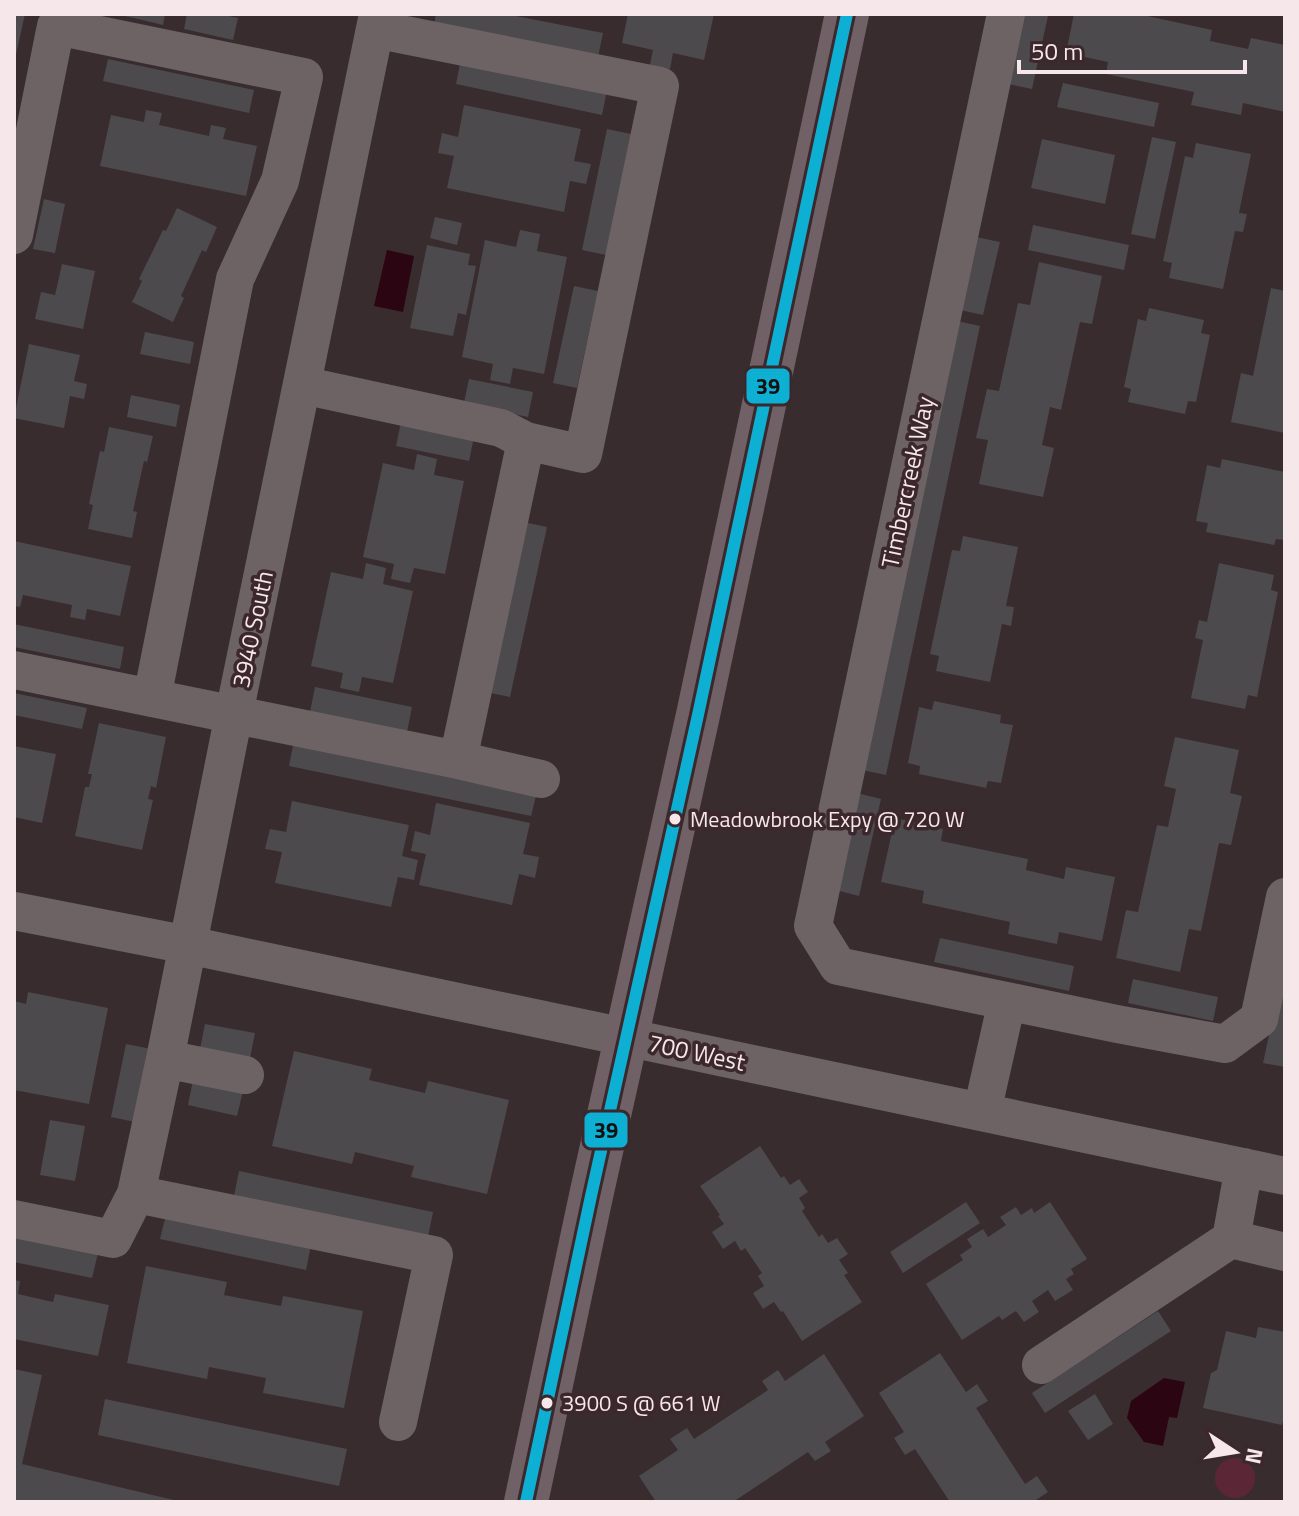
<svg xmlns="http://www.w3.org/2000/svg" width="1299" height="1516" viewBox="0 0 1299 1516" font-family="'Titillium Web',sans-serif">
<rect width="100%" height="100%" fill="#382c2f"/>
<path fill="#5b2636" d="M1215 1478a20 20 0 1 1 40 0a20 20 0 1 1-40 0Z"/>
<path fill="#2c0513" d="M387,250L414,256L403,312L374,306Z
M1164,1378L1185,1382L1177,1418L1169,1417L1163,1446L1144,1442L1127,1418L1131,1401Z"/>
<path fill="#4c4a4d" d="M14,14H25L15,59H14Z
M117,14H165L163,25Z
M187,14H219L238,18L233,40L184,29Z
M436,14H506L603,33L598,57L434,25Z
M628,14H714L704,60L673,53L670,69L650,65L653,50L622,43Z
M1023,14L1048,16L1032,89L1008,84Z
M1074,14H1138L1212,30L1210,41L1248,49L1251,38L1285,45V112L1243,103L1241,115L1191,105L1194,92L1106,74L1108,62L1066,53Z
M108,59L254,90L249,113L103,81Z
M461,59L607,90L602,115L456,84Z
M1063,83L1159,103L1154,127L1057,107Z
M464,105L581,129L574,161L591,164L586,184L570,181L564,212L447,188L454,156L438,153L442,133L458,137Z
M146,110L162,113L159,125L209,136L211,125L226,128L223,139L257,146L246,196L100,166L111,115L144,122Z
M607,129L631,134L606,255L582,250Z
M1152,137L1176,142L1155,239L1131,234Z
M1042,139L1115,155L1105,204L1031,188Z
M1196,143L1251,154L1239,213L1247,214L1243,232L1235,231L1223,289L1169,278L1172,263L1163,261L1185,156L1193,158Z
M44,199L65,204L55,253L33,249Z
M177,208L217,227L206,252L202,250L181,296L184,298L173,322L132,302L142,281L139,279L163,230L166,231Z
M435,217L462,223L457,245L430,238Z
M1033,225L1129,245L1124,270L1028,250Z
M520,230L540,234L537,251L567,257L544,374L513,368L510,384L490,380L493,364L462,357L485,240L516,247Z
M976,237L1000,242L983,315L960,310Z
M427,245L470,254L468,265L476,266L466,315L458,313L453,336L410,328Z
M1039,262L1102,276L1092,324L1080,322L1061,410L1050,407L1042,445L1054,448L1043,497L979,484L988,440L976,438L987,389L999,391L1018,303L1030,305Z
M62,264L95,271L83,329L35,319L41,292L55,295Z
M574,286L598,291L577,388L553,383Z
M1271,288L1285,291V433L1231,422L1241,373L1253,376Z
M1149,308L1204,320L1201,333L1210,335L1196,402L1188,401L1185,414L1128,402L1131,389L1124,387L1138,319L1146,321Z
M957,321L980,326L886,775L862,770Z
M145,332L194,342L190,364L140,354Z
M29,344L80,355L74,381L87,384L84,399L70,396L64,428L14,418Z
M469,379L533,392L528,417L464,403Z
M131,395L180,405L176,427L127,417Z
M401,422L474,437L469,461L396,446Z
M109,427L153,436L147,462L144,461L133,511L137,512L132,538L88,529L93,505L89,504L100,451L104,452Z
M417,454L437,459L434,475L464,481L445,574L414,568L410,583L391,579L394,564L363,557L383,463L414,470Z
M1222,459L1285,472V540L1276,539L1274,545L1206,532L1208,523L1196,521L1207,465L1220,468Z
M523,522L547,527L510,697L486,692Z
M963,536L1018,547L1006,606L1014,607L1011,626L1002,624L990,682L936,671L939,656L930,654L952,550L960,551Z
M14,541L131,566L120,616L87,609L85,620L70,617L72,605L23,595L20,607L14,606Z
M366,563L386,568L383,584L413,591L393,683L362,677L359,692L340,688L343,673L311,666L331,572L363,579Z
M1219,563L1274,575L1271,590L1278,592L1257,697L1248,695L1245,709L1191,698L1203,640L1195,638L1199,620L1207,622Z
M14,624L124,647L120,669L14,647Z
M315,687L412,707L407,732L310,712Z
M14,693L87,708L82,729L14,715Z
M934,701L1001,715L1000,723L1013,725L1001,783L988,781L986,788L919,774L920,766L908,763L919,707L932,710Z
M99,723L166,737L156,788L151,786L148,799L153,800L142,850L75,836L85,787H89L92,774H88Z
M1175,737L1239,750L1230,793L1242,796L1231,845L1219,843L1201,931L1189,929L1180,972L1116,958L1126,910L1138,912L1157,825L1168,827L1176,789L1164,786Z
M294,741L537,792L531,816L289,766Z
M14,746L56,754L42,823L14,817Z
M857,793L881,799L859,896L836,890Z
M292,801L409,825L402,856L418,860L414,880L398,877L391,907L275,883L282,852L265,849L270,829L286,832Z
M436,803L530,823L523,854L539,857L535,878L519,874L512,905L419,885L426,854L411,851L415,831L430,835Z
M895,818L943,829L941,841L1028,859L1026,870L1064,879L1066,867L1115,877L1102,941L1059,932L1057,944L1008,934L1010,922L922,903L924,891L881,882Z
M940,938L1074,966L1069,991L934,962Z
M1284,966H1285V1067L1263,1063Z
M1133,979L1218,997L1213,1021L1128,1003Z
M28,992L108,1008L89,1104L14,1090V1001L26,1004Z
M205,1024L255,1033L250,1058L200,1049Z
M126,1044L151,1049L135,1122L111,1117Z
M294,1051L372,1069L369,1080L425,1093L428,1081L509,1100L487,1194L411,1177L414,1166L355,1152L352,1164L272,1146Z
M193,1080L243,1091L237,1116L188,1105Z
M50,1120L85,1126L75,1181L40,1175Z
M760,1146L781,1178L784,1176L790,1185L799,1179L808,1192L799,1198L805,1208L802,1211L819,1237L822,1234L828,1243L837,1238L848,1254L839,1260L848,1273L844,1275L862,1302L802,1341L783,1311L781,1312L774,1302L763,1309L753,1293L764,1286L758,1276L762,1273L745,1248L741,1251L735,1241L723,1249L712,1232L724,1224L718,1216L720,1215L700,1186Z
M239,1171L433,1212L428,1237L234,1196Z
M966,1202L980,1223L903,1273L890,1252Z
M1050,1202L1087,1259L1071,1269L1074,1274L1066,1279L1073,1290L1055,1301L1048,1290L1032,1301L1039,1312L1024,1322L1016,1311L1002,1320L999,1316L962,1340L926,1284L963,1260L960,1255L972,1247L967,1239L983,1229L988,1237L1006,1225L1000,1217L1016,1207L1021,1215L1032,1208L1034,1213Z
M166,1215L311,1245L306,1270L160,1239Z
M14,1236L98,1253L92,1278L14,1262Z
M146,1266L227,1282L224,1295L281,1306L283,1296L363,1311L344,1408L263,1393L266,1378L209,1367L207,1379L127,1363Z
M14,1280L20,1281L18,1294L53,1302L55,1294L109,1305L98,1356L14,1339Z
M1158,1311L1171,1331L1045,1413L1032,1393Z
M1258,1327L1285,1332V1413L1282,1425L1203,1408L1211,1373L1217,1370L1226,1331L1256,1338Z
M940,1353L966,1392L977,1384L988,1401L976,1408L1025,1484L1037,1476L1048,1492L1036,1500L1037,1502H950L915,1449L905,1455L894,1438L904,1432L879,1393Z
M824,1354L864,1416L825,1442L831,1451L815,1461L808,1452L733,1502H656L639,1476L678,1450L670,1439L687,1428L694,1439L768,1390L762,1381L778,1370L785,1381Z
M14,1369L42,1375L22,1464L182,1502H14Z
M1095,1394L1113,1424L1088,1440L1068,1411Z
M105,1399L347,1449L339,1486L98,1435Z"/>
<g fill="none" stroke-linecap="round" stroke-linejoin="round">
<path stroke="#6d6365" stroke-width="38" d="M1006,14L813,926L838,966L1117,1024L1225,1044L1259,1019L1285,897
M14,235L56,26L304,77L280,181L235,279L152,698
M302,385L501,428L526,441L583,454L660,86L375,29
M14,670L458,760L541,779
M458,760L526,441
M14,911L188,945L1285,1176
M165,1059L245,1075
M982,1112L1007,1001
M136,1194L434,1255L398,1422
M14,1219L113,1239L136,1194L165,1059L234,714L378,14
M1231,1239L1244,1167
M1041,1365L1231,1239L1285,1252"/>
<path stroke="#6f6165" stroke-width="44" d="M526,1502L591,1196L698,715L847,14"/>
<g stroke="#3c282c" stroke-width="18">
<path id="bus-1" d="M526,1502L591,1196L698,715L847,14"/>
</g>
<use href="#bus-1" stroke="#0dafd3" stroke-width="12"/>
</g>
<g fill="#f5e7ea" stroke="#3c282c" stroke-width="3">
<circle cx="675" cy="819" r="7"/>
<circle cx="547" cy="1403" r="7"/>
</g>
<g text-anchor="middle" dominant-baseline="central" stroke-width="7" stroke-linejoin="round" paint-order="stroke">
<g font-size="22" fill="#f5e7ea" stroke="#3c282c" text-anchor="start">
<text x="690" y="819">Meadowbrook Expy @ 720 W</text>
<text x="562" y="1403">3900 S @ 661 W</text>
</g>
<g font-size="24" fill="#f5e7ea" stroke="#3c282c">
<text transform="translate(907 482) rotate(-78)">Timbercreek Way</text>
<text transform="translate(252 629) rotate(-78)">3940 South</text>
<text transform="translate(697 1052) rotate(12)">700 West</text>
</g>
</g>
<g stroke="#3c282c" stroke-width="3">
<rect x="745" y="367" width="46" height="38" rx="8" fill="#0dafd3"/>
<rect x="583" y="1111" width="46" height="38" rx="8" fill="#0dafd3"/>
</g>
<g font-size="22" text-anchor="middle" font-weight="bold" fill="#111">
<text x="768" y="394">39</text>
<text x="606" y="1138">39</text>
</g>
<rect width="1299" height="1516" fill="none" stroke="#f5e7ea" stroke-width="32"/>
<g transform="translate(1235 1452) rotate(102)" stroke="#3c282c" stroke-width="6" paint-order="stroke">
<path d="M0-6L14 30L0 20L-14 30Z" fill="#f5e7ea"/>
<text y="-12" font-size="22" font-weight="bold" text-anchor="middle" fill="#f5e7ea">N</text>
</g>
<path d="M1019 60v12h226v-12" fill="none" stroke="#f5e7ea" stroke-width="4"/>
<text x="1031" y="60" font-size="24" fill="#f5e7ea" stroke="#3c282c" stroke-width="6" paint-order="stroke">50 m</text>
</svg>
